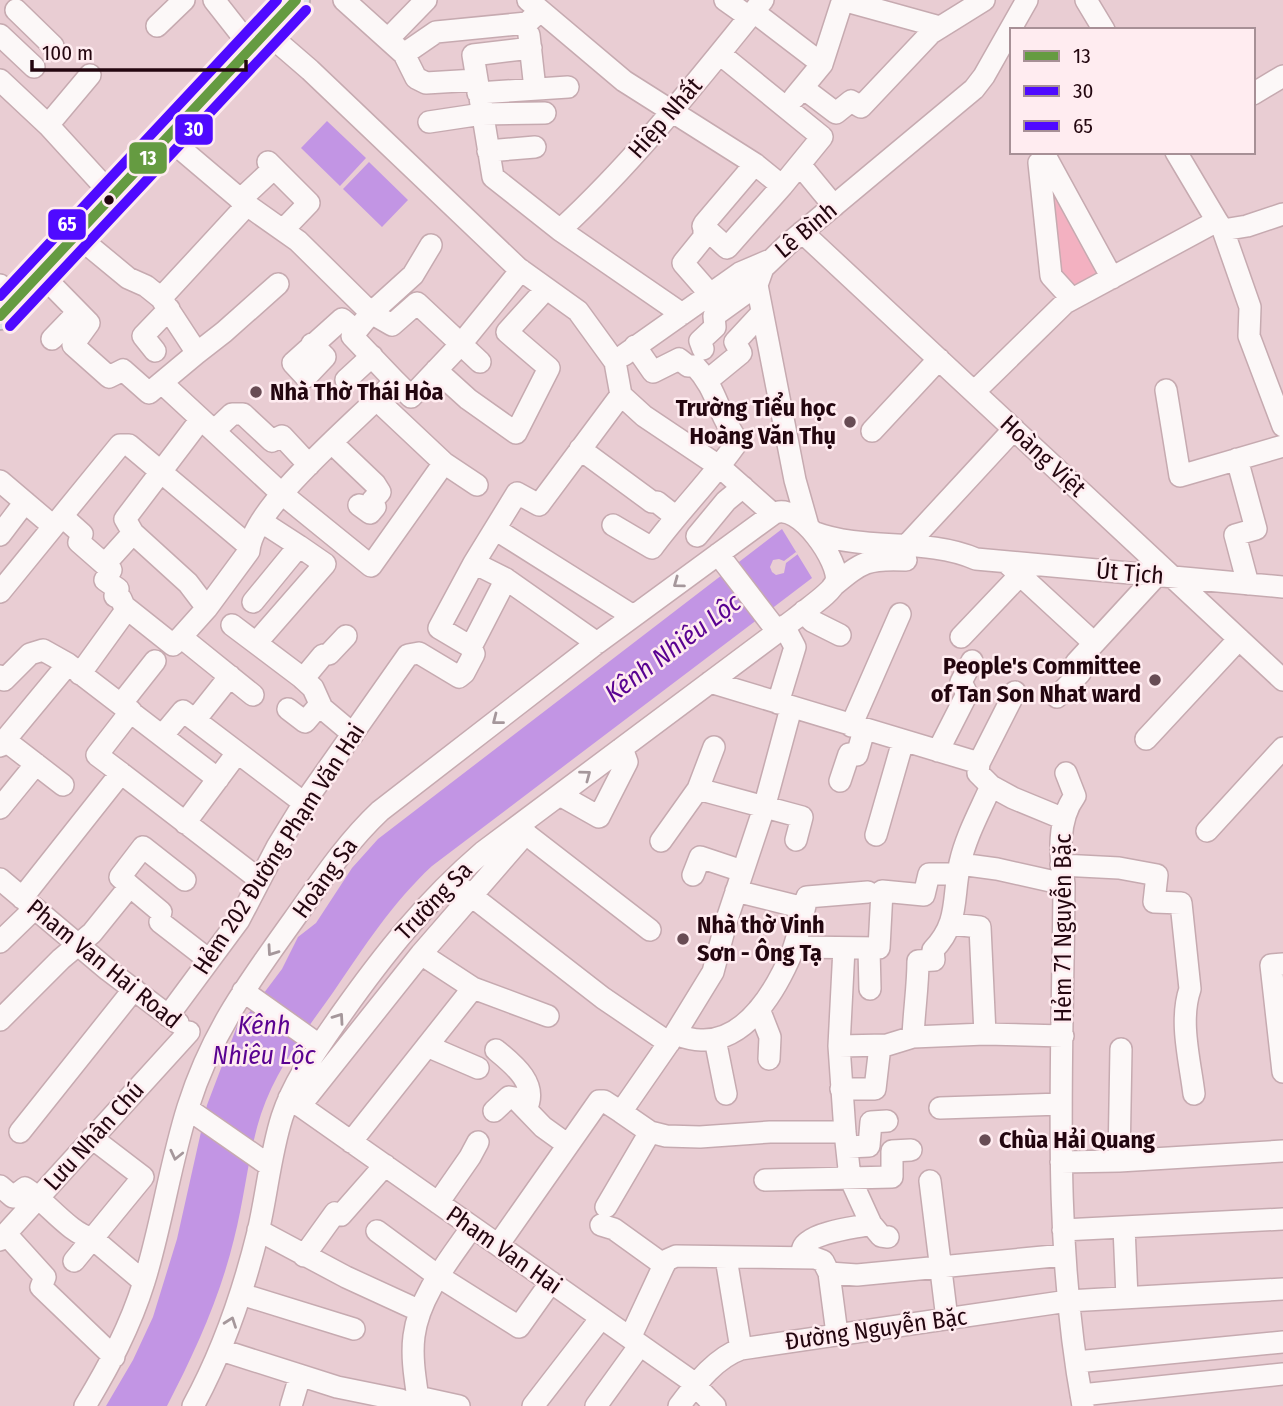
<svg xmlns="http://www.w3.org/2000/svg" width="1283" height="1406" viewBox="0 0 1283 1406" font-family="'Fira Sans Condensed',sans-serif">
<rect width="100%" height="100%" fill="#e9cdd3"/>
<path fill="#f3b1c1" d="M1049,171L1103,271L1074,287L1055,267Z"/>
<path fill="#c295e4" d="M327,121L366,158L340,186L301,148Z
M369,162L408,200L382,227L343,189Z
M782,529L812,578L432,866C393,902 364,947 334,991C307,1029 276,1069 261,1114C248,1154 245,1197 234,1239C220,1297 195,1352 167,1406H106L133,1360L153,1317L177,1239L207,1105L239,1021L249,1013L282,969L298,937L316,923L352,868L378,839Z"/>
<path fill="#e9cdd3" d="M796,552L798,554L786,563L784,573L776,575L772,572L770,567L773,560L779,559L784,561Z"/>
<g fill="none" stroke-linecap="round" stroke-linejoin="round">
<g stroke="#c6aab0" stroke-width="24">
<path id="minor" d="M214,0L251,47
M344,0L404,54L416,78L426,83L476,80
M528,0L624,81L755,164L782,186L822,137L720,54
M725,0L749,17
M842,0L940,27
M1086,0L1104,30
M16,10L53,46
M754,12L822,64
M157,26L184,0
M266,32L310,70L518,268L578,311L615,362L621,395
M0,35L34,67
M529,35L535,89
M388,39L426,0
M531,48L473,55L493,177L560,230L682,314
M404,54L436,32L527,23L540,11
M0,80L48,125L112,195
M803,88L836,113L851,101L861,107L931,33L984,0
M478,93L568,87
M1253,94L1283,76
M794,98L822,64L842,2
M429,122L482,114L545,113
M48,125L90,75
M168,138L247,205L298,241L371,313L352,336L395,381C362,417 252,506 249,551L207,608L181,637
M488,151L535,147
M1176,152L1217,221
M268,162L309,203L283,230
M801,166L834,206
M240,200L274,168
M703,226L727,248L782,186
M560,230C635,161 699,79 763,0
M1223,230L1250,307L1249,336L1283,426
M802,232L1283,680
M76,235L128,278L146,286L161,298L197,353L224,332L278,284
M431,245L413,275L371,313L392,325L417,303L480,362
M40,273L89,323L73,345L109,377L123,370L149,393L197,353
M0,285L15,300
M710,294L683,263L704,237V224L755,164
M161,298L247,205
M1072,299L1051,276L1039,163L1047,159L1112,278
M52,339L78,312
M312,344L325,357L306,377L293,363L342,319L356,331
M703,349L700,341L715,327L714,316L757,285
M155,351L143,336L169,309
M624,355L740,273L768,261
M436,370L468,399L516,433L549,368L507,332L546,289
M346,380L372,356
M708,380L741,353L735,342L761,314
M395,381L411,397L461,344L521,270
M162,383L281,493L371,566L444,463
M1166,390L1180,476L1283,446
M974,392L1065,303L1217,221L1223,230L1247,226L1283,214
M621,395L644,416L720,467L773,514
M377,400L444,463L477,485
M201,419L125,519L133,533L188,583L207,608
M214,431L232,414H243L272,441L282,436L309,465
M872,431L939,359
M332,443L375,484L380,492L372,501L375,507L370,513L359,505
M580,449L652,502H657L676,517
M1237,459L1256,529L1235,535L1248,584
M0,481L53,526
M62,516L82,534L79,542L111,570L105,580L118,589L115,596L121,599L124,606L173,645L181,637L253,695
M613,525L652,548C679,511 712,479 738,441C718,416 718,390 695,366H688L679,359L653,372L635,346
M808,526L795,480L757,285L763,268L788,244L974,89L984,76L1027,0
M495,529L633,616
M813,532C865,552 925,537 976,559L1283,587
M0,535L25,502
M697,536L726,501L743,487
M905,547L1014,429
M718,554L777,631
M474,563L506,579L597,643
M1007,563L1094,643
M105,564L133,533
M506,579L471,647L439,628L474,563L517,493L539,505L621,395
M833,586C862,562 867,558 906,560
M0,592L120,445H129L249,546
M253,602L299,546L262,522
M804,611L812,621L840,635
M232,625L301,677L313,688L322,708L353,734
M961,637L1020,575
M256,643L325,564L299,546
M80,674L127,609
M0,676L4,680L30,654L43,650L68,664L218,779
M303,679L323,655L329,654L346,636
M710,682L979,763L978,773L991,786L1013,798L1064,819
M1057,697L1080,673L1076,663L1157,575
M778,703L795,647L784,626
M121,704L155,661
M288,709L305,722L317,708H322
M195,720L230,676
M851,726L900,614
M162,736L183,711L304,803
M1146,739L1239,639
M6,741L63,785
M0,746L68,664
M938,751L967,694L961,682L972,661
M979,763L1015,692
M121,773L260,880
M1066,773L1075,796C1057,820 1060,855 1064,884C1063,1058 1051,1234 1083,1406
M840,781L849,754L857,755L864,730
M698,789L714,747
M560,795L599,817L627,762L622,748
M0,808L36,764
M185,823L237,753
M517,827L650,930
M1207,831L1283,748
M876,835L903,741
M661,841L698,789L802,817L796,840
M960,864L997,869L1064,884
M1061,865L1119,868L1157,875L1154,902L1181,903L1190,989C1179,1021 1190,1061 1194,1094
M693,875L700,857L742,871
M0,879L108,970L178,1023
M130,886L161,912
M460,887L603,998L669,1043
M736,891L804,908
M22,898L121,773L97,755L131,711
M160,922L209,960
M951,924L980,927L985,1034
M0,942L34,909
M794,947L879,948L882,891L924,895L929,874H958
M869,949L870,989
M421,954L473,988L548,1016
M1283,964L1271,965L1283,1072
M243,991L319,1045
M759,1009L770,1037L769,1059
M168,1016L239,920L277,847L304,803L408,655L419,653L459,677L464,673L474,654L471,647
M0,1020L61,959L92,933L130,886L120,877L143,847L185,880
M675,1034C683,1037 692,1040 701,1040C748,1042 778,986 793,950C799,933 803,914 807,897L868,892
M913,1037C914,1011 918,986 918,961L934,960L933,950C960,922 952,898 960,863C966,836 980,811 991,786
M715,1039L726,1094
M427,1046L478,1068
M839,1046L887,1045L913,1037L985,1034L1063,1036
M496,1050C513,1064 539,1084 526,1109
M841,1089H875L880,1046
M289,1098L690,1380L715,1406
M300,1106L421,954L526,833
M940,1108L1061,1104
M188,1109L270,1166
M494,1111L509,1097L515,1098L543,1127L568,1145
M621,1112L650,1132L666,1136L700,1137L770,1132H845
M20,1132L134,989
M351,1142L473,988
M848,1147L869,1146L871,1122L887,1121
M1119,1161L1121,1049
M1061,1162L1119,1161L1283,1151
M765,1180L892,1177V1151L911,1150
M930,1181L947,1319
M0,1186L13,1197L25,1188C45,1200 71,1235 92,1238L144,1282
M438,1203L470,1157L478,1142
M606,1207L650,1132
M871,1224L881,1236L888,1237
M601,1225L614,1229L664,1265
M1124,1227L1127,1298
M258,1230L346,1277L420,1311
M1063,1230L1283,1219
M377,1231L438,1276L519,1327L551,1282
M6,1234L45,1277L41,1287L114,1357
M0,1240L189,1032
M498,1245L599,1101H604L621,1112L675,1034L713,972L727,919L764,808L791,708
M304,1256L335,1213L341,1215L385,1165
M801,1257C802,1251 802,1246 808,1242C821,1231 854,1228 871,1224L850,1178L845,1132L839,1046L844,948
M726,1258L741,1349
M74,1261L143,1177L92,1138
M829,1273L837,1334
M241,1294L354,1329
M630,1338L664,1265L667,1260L676,1256L815,1258L823,1261L829,1273L857,1275L1064,1255
M221,1350L337,1387L401,1400
M1076,1362L1283,1342
M1081,1395L1283,1374
M418,1397L459,1406
M85,1406C109,1366 130,1327 144,1282C162,1224 170,1164 188,1107C212,1031 249,982 294,919C321,881 346,843 380,811L597,643L773,514C799,499 841,565 836,581C832,593 806,609 796,618L483,852C426,901 383,955 340,1016C318,1048 294,1080 282,1117C270,1155 267,1194 258,1232C243,1293 223,1351 193,1406
M291,1406L300,1376
M419,1406C416,1383 411,1359 414,1336C419,1296 450,1259 472,1227
M533,1406L601,1318
M596,1406L640,1345
M679,1406C696,1384 715,1358 741,1349L1068,1301L1283,1289"/>
</g>
<g stroke="#beadb2" stroke-width="30">
<path id="major" d="M0,316L296,0"/>
</g>
<use href="#minor" stroke="#fcf8f8" stroke-width="21"/>
<use href="#major" stroke="#dde1e1" stroke-width="26"/>
<g stroke="#ffecf0" stroke-width="16">
<path id="bus-1" d="M0,316L296,0"/>
</g>
<g stroke="#ffecf0" stroke-width="16">
<path id="bus-2" d="M10,326L306,10"/>
</g>
<g stroke="#ffecf0" stroke-width="16">
<path id="bus-3" d="M0,296L277,0"/>
</g>
<use href="#bus-1" stroke="#659b41" stroke-width="10"/>
<use href="#bus-2" stroke="#4f0aff" stroke-width="10"/>
<use href="#bus-3" stroke="#4f0aff" stroke-width="10"/>
</g>
<defs><path id="oneway-chevron" d="M-2-3.5L2.5 0L-2 3.5" fill="none" stroke-width="1.6" stroke-linecap="round" stroke-linejoin="round" transform="scale(1.75)"/></defs>
<g stroke="#a5979b">
<use href="#oneway-chevron" transform="translate(678 583) rotate(144)"/>
<use href="#oneway-chevron" transform="translate(497 720) rotate(142)"/>
<use href="#oneway-chevron" transform="translate(586 775) rotate(-37)"/>
<use href="#oneway-chevron" transform="translate(272 951) rotate(125)"/>
<use href="#oneway-chevron" transform="translate(339 1018) rotate(-55)"/>
<use href="#oneway-chevron" transform="translate(176 1155) rotate(103)"/>
<use href="#oneway-chevron" transform="translate(231 1322) rotate(-70)"/>
</g>
<circle fill="#23060f" stroke="#ffecf0" stroke-width="2.5" cx="109" cy="200" r="6"/>
<g fill="#684c54" stroke="#ffecf0" stroke-width="2.5">
<circle cx="256" cy="392" r="7"/>
<circle cx="850" cy="422" r="7"/>
<circle cx="1155" cy="680" r="7"/>
<circle cx="683" cy="939" r="7"/>
<circle cx="985" cy="1140" r="7"/>
</g>
<g text-anchor="middle" dominant-baseline="central" stroke-width="5" stroke-linejoin="round" paint-order="stroke">
<g font-size="24" fill="#23060f" stroke="#ffecf0">
<text transform="translate(665 118) rotate(-49)">Hiệp Nhất</text>
<text transform="translate(806 230) rotate(-40)">Lê Bình</text>
<text transform="translate(1043 456) rotate(43)">Hoàng Việt</text>
<text transform="translate(1130 573) rotate(5)">Út Tịch</text>
<text transform="translate(279 849) rotate(-57)">Hẻm 202 Đường Phạm Văn Hai</text>
<text transform="translate(325 878) rotate(-54)">Hoàng Sa</text>
<text transform="translate(434 901) rotate(-46)">Trường Sa</text>
<text transform="translate(1063 928) rotate(-90)">Hẻm 71 Nguyễn Bặc</text>
<text transform="translate(104 964) rotate(39)">Pham Van Hai Road</text>
<text transform="translate(94 1136) rotate(-48)">Lưu Nhân Chú</text>
<text transform="translate(504 1250) rotate(35)">Pham Van Hai</text>
<text transform="translate(876 1329) rotate(-8)">Đường Nguyễn Bặc</text>
</g>
<g font-size="24" font-weight="bold" fill="#23060f" stroke="#ffecf0" text-anchor="start">
<text x="270" y="392">Nhà Thờ Thái Hòa</text>
<text x="836" y="408" text-anchor="end">Trường Tiểu học<tspan x="836" dy="28">Hoàng Văn Thụ</tspan></text>
<text x="1141" y="666" text-anchor="end">People's Committee<tspan x="1141" dy="28">of Tan Son Nhat ward</tspan></text>
<text x="697" y="925">Nhà thờ Vinh<tspan x="697" dy="28">Sơn - Ông Tạ</tspan></text>
<text x="999" y="1140">Chùa Hải Quang</text>
</g>
<g font-size="26" font-style="italic" fill="#590291" stroke="#ffecf0">
<text transform="translate(673 648) rotate(-37)">Kênh Nhiêu Lộc</text>
<text x="264" y="1025">Kênh<tspan x="264" dy="30">Nhiêu Lộc</tspan></text>
</g>
</g>
<g stroke="#ffecf0" stroke-width="2.5">
<rect x="174" y="113" width="40" height="33" rx="7" fill="#4f0aff"/>
<rect x="128" y="141" width="40" height="34" rx="7" fill="#659b41"/>
<rect x="47" y="208" width="40" height="33" rx="7" fill="#4f0aff"/>
</g>
<g font-size="19" text-anchor="middle" font-weight="bold" fill="#fff">
<text x="194" y="136">30</text>
<text x="148" y="165">13</text>
<text x="67" y="231">65</text>
</g>
<rect x="1010" y="28" width="245" height="126" fill="#ffecf0" stroke="#a79096" stroke-width="2"/>
<rect x="1024" y="51" width="35" height="10" fill="#659b41" stroke="#a79096" stroke-width="2"/>
<text x="1073" y="63" font-size="21" fill="#23060f">13</text>
<rect x="1024" y="86" width="35" height="10" fill="#4f0aff" stroke="#a79096" stroke-width="2"/>
<text x="1073" y="98" font-size="21" fill="#23060f">30</text>
<rect x="1024" y="121" width="35" height="10" fill="#4f0aff" stroke="#a79096" stroke-width="2"/>
<text x="1073" y="133" font-size="21" fill="#23060f">65</text>
<path d="M32 60v10h214v-10" fill="none" stroke="#23060f" stroke-width="3.5"/>
<text x="42" y="60" font-size="21" fill="#23060f" stroke="#ffecf0" stroke-width="5" paint-order="stroke">100 m</text>
</svg>
